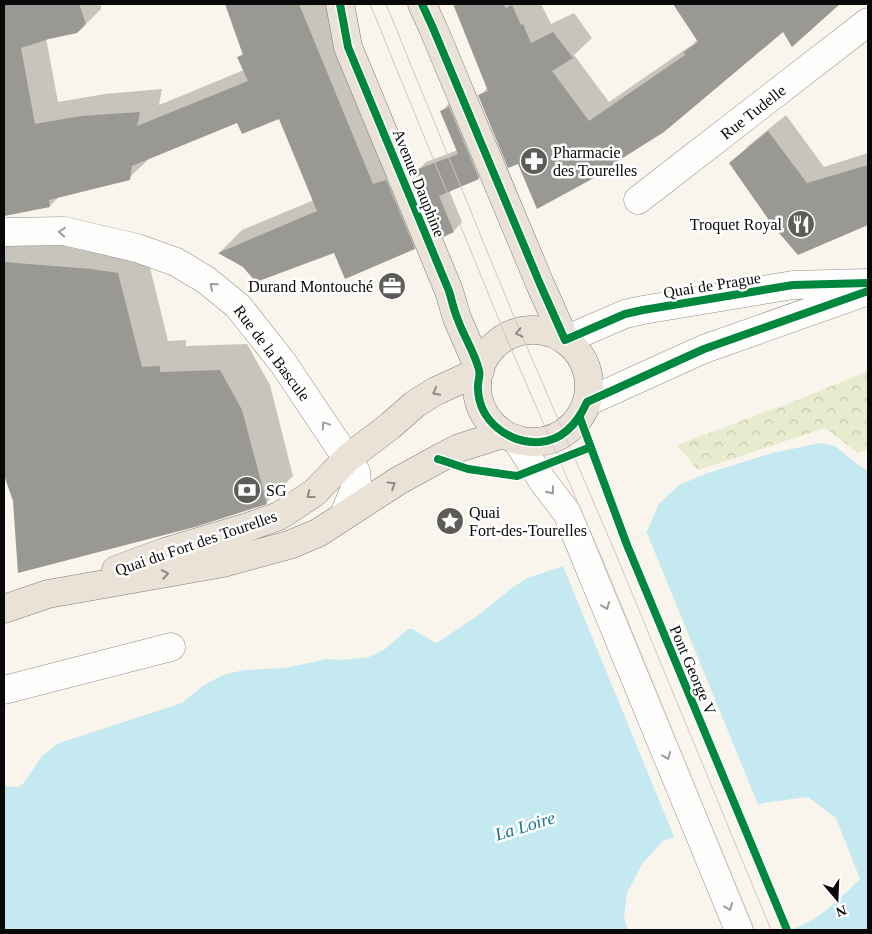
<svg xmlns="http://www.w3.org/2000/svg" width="872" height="934" viewBox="0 0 872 934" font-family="Georgia,serif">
<defs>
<pattern id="park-crowns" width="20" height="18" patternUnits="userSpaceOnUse" patternTransform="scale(1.25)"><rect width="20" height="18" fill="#e6eccd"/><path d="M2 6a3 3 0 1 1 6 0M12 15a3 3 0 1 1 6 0" fill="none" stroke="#c4c9af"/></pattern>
</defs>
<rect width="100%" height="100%" fill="#f9f5ec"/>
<path fill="url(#park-crowns)" d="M868,371V449L858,453L825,428L698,470L677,445L800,399Z"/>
<path fill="#c4e9f1" d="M821,443L835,446L861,467L868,470V930H791C820,919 838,901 860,879L836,818L808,797L763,803L663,841L642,864L627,893L624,918L628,930H4V786L17,787L23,784L42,756L59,743L182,703L204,685L223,675L244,670L285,668L327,659L341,660L369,657L385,649L408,629H413L435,643L440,641L481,613L513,587L528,578L563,566L646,533L659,504L679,485L708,473L772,453Z"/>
<path fill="#f9f5ec" d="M647,533L759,807L675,839L563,566Z"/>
<path fill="#0003" d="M4,4H101V9L78,32L46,38L58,102L105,94L162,89L159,105L244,70L239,57L244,53L227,4H331L396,161L409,158L437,225L414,248L335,251L244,266L220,252L242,230L314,200L280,117L238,122L151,157L129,178L59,197L50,206L4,216Z
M454,4H541L551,24L574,13L592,38L574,55L609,102L693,44L698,39L675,4H836L823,17L783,30L519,162L480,96L488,87Z
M450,102L487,170L479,178L449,190L462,222L454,231L417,171L426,162L458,150L442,111Z
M786,115L824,167L868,153V223L798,254L731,164L748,146Z
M4,233L145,247L168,341L186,340V346L247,344L270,385L293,476L266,503L14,501L4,470Z"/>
<path fill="#9a9893" d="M4,4H79L86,24L77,33L49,39L21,48L35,124L81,116L140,112L137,126L248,81L237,57L243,55L225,4H299L373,184L386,180L415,249L345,279L334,253L256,282L243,267L218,253L317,211L279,119L242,134L237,123L132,166L130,180L49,200L50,207L4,216Z
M453,4H503L506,8L512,5L521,25L523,24L531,43L553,32L573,58L552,71L589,121L685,55L684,52L698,42L673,4H840L792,47L783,32L664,132L618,161L603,173L537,209L518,164L508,168L478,95L488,91Z
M449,107L479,179L439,196L454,232L443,237L416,170L458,154L440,111Z
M768,131L807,183L868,165V225L798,255L773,226L729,163Z
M4,262L91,269L118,273L142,367L160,366V372L220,370L242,410L267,504L195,527L18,573L13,501L4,475Z"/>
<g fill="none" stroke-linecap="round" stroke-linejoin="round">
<g stroke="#918f8b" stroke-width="29">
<path id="minor" d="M638,200L868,22
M4,232L64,231L137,248L176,262L206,280L238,306L283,363L356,472L357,483L344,515
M565,340L625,314L643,310L793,285L868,283
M587,402L704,349L868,291
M516,439L542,480L567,513L739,930
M4,690L171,647"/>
</g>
<g stroke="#7e7d78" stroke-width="29">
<path id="major" d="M340,4L348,47L449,291L457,318L480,371
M422,4L433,28L540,284L565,340
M477 386a56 56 0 1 1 112 0a56 56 0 1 1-112 0Z
M116,570L162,553L245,528L279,516L314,493L348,458L390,426L415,404L436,391L480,371
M4,609L48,594L223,563L289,545L318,533L398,481L438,459L459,448L503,434"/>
</g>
<use href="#minor" stroke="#fefefc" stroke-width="28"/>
<use href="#major" stroke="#eae2d7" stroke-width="28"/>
<path stroke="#d4c4c6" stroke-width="1" d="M370,4L506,337L601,556L754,930
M386,4L512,312L615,552L771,930"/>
<g stroke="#fff" stroke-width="11">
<path id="cycleway" d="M340,4L348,47L449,291C452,301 454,311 458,320C464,337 475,353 479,370C481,376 477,382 478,389C479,421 509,444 540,442C564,440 578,422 587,402L704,349L868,291
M422,4L433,28L540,284L565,340L625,314L643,310L793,285L868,283
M580,418L627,545L787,930
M438,459L468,469L517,476L591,447"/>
</g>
<use href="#cycleway" stroke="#00873e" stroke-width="8"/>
</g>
<defs><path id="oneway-chevron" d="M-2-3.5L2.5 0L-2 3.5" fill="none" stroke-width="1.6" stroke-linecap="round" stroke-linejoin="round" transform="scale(1.25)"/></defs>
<g stroke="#9c9c9b">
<use href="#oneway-chevron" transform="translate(62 232) rotate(-176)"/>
<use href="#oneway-chevron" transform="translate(213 286) rotate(-140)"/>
<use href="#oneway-chevron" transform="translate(325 425) rotate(-124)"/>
<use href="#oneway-chevron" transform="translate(551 491) rotate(52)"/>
<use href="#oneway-chevron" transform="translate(606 606) rotate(68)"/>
<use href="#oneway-chevron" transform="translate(667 756) rotate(68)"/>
<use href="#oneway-chevron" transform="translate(729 907) rotate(68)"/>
</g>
<g stroke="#908b85">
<use href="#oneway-chevron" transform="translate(519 333) rotate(167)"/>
<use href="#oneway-chevron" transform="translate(436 392) rotate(152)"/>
<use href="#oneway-chevron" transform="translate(392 485) rotate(-32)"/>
<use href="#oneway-chevron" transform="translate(310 495) rotate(143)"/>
<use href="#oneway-chevron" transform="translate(165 574) rotate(-10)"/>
</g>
<defs>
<g id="pharmacy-disc" transform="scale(1.4375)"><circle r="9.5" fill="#5d5c58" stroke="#fff"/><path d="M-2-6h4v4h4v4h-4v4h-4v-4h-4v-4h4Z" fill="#fff"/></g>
<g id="restaurant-disc" transform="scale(1.4375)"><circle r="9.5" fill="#5d5c58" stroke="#fff"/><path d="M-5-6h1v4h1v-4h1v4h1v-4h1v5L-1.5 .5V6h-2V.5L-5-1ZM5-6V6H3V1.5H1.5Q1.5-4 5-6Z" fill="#fff"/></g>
<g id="office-disc" transform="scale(1.4375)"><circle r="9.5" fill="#5d5c58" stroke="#fff"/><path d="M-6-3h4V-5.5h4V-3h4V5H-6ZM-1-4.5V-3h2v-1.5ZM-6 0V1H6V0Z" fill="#fff"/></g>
<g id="bank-disc" transform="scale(1.4375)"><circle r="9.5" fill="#5d5c58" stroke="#fff"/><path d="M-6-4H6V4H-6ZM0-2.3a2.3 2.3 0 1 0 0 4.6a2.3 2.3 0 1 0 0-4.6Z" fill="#fff"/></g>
<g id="sight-disc" transform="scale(1.4375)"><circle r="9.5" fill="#5d5c58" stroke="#fff"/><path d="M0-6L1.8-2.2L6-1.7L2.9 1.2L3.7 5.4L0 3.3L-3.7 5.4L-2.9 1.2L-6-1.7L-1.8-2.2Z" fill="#fff"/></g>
</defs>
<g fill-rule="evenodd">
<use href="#pharmacy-disc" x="534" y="161"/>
<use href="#restaurant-disc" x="801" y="224"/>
<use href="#office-disc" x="392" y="286"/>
<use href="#bank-disc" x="247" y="490"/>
<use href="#sight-disc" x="450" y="521"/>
</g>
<g text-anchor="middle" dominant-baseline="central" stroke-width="5" stroke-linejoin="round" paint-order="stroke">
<g font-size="16" fill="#090909" stroke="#fff">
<text transform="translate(753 112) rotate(-38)">Rue Tudelle</text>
<text transform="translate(419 183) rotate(68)">Avenue Dauphine</text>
<text transform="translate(712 285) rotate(-9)">Quai de Prague</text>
<text transform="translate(272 353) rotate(53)">Rue de la Bascule</text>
<text transform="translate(196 543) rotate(-19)">Quai du Fort des Tourelles</text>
<text transform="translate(693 670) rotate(67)">Pont George V</text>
</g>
<g font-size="16" fill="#090909" stroke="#fff" text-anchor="start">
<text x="553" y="152">Pharmacie<tspan x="553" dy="18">des Tourelles</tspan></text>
<text x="782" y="224" text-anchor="end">Troquet Royal</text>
<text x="373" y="286" text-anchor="end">Durand Montouché</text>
<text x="266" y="490">SG</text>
<text x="469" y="512">Quai<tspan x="469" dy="18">Fort-des-Tourelles</tspan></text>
</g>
<g font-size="18" font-style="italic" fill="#1a7394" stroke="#fff">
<text transform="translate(525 826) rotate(-17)">La Loire</text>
</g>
</g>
<rect width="872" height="934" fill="none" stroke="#090909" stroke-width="10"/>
<g transform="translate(837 899) rotate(161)" stroke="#ffffff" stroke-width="4" paint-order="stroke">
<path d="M0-4L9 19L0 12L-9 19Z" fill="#090909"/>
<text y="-8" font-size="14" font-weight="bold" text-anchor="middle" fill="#090909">N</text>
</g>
</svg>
